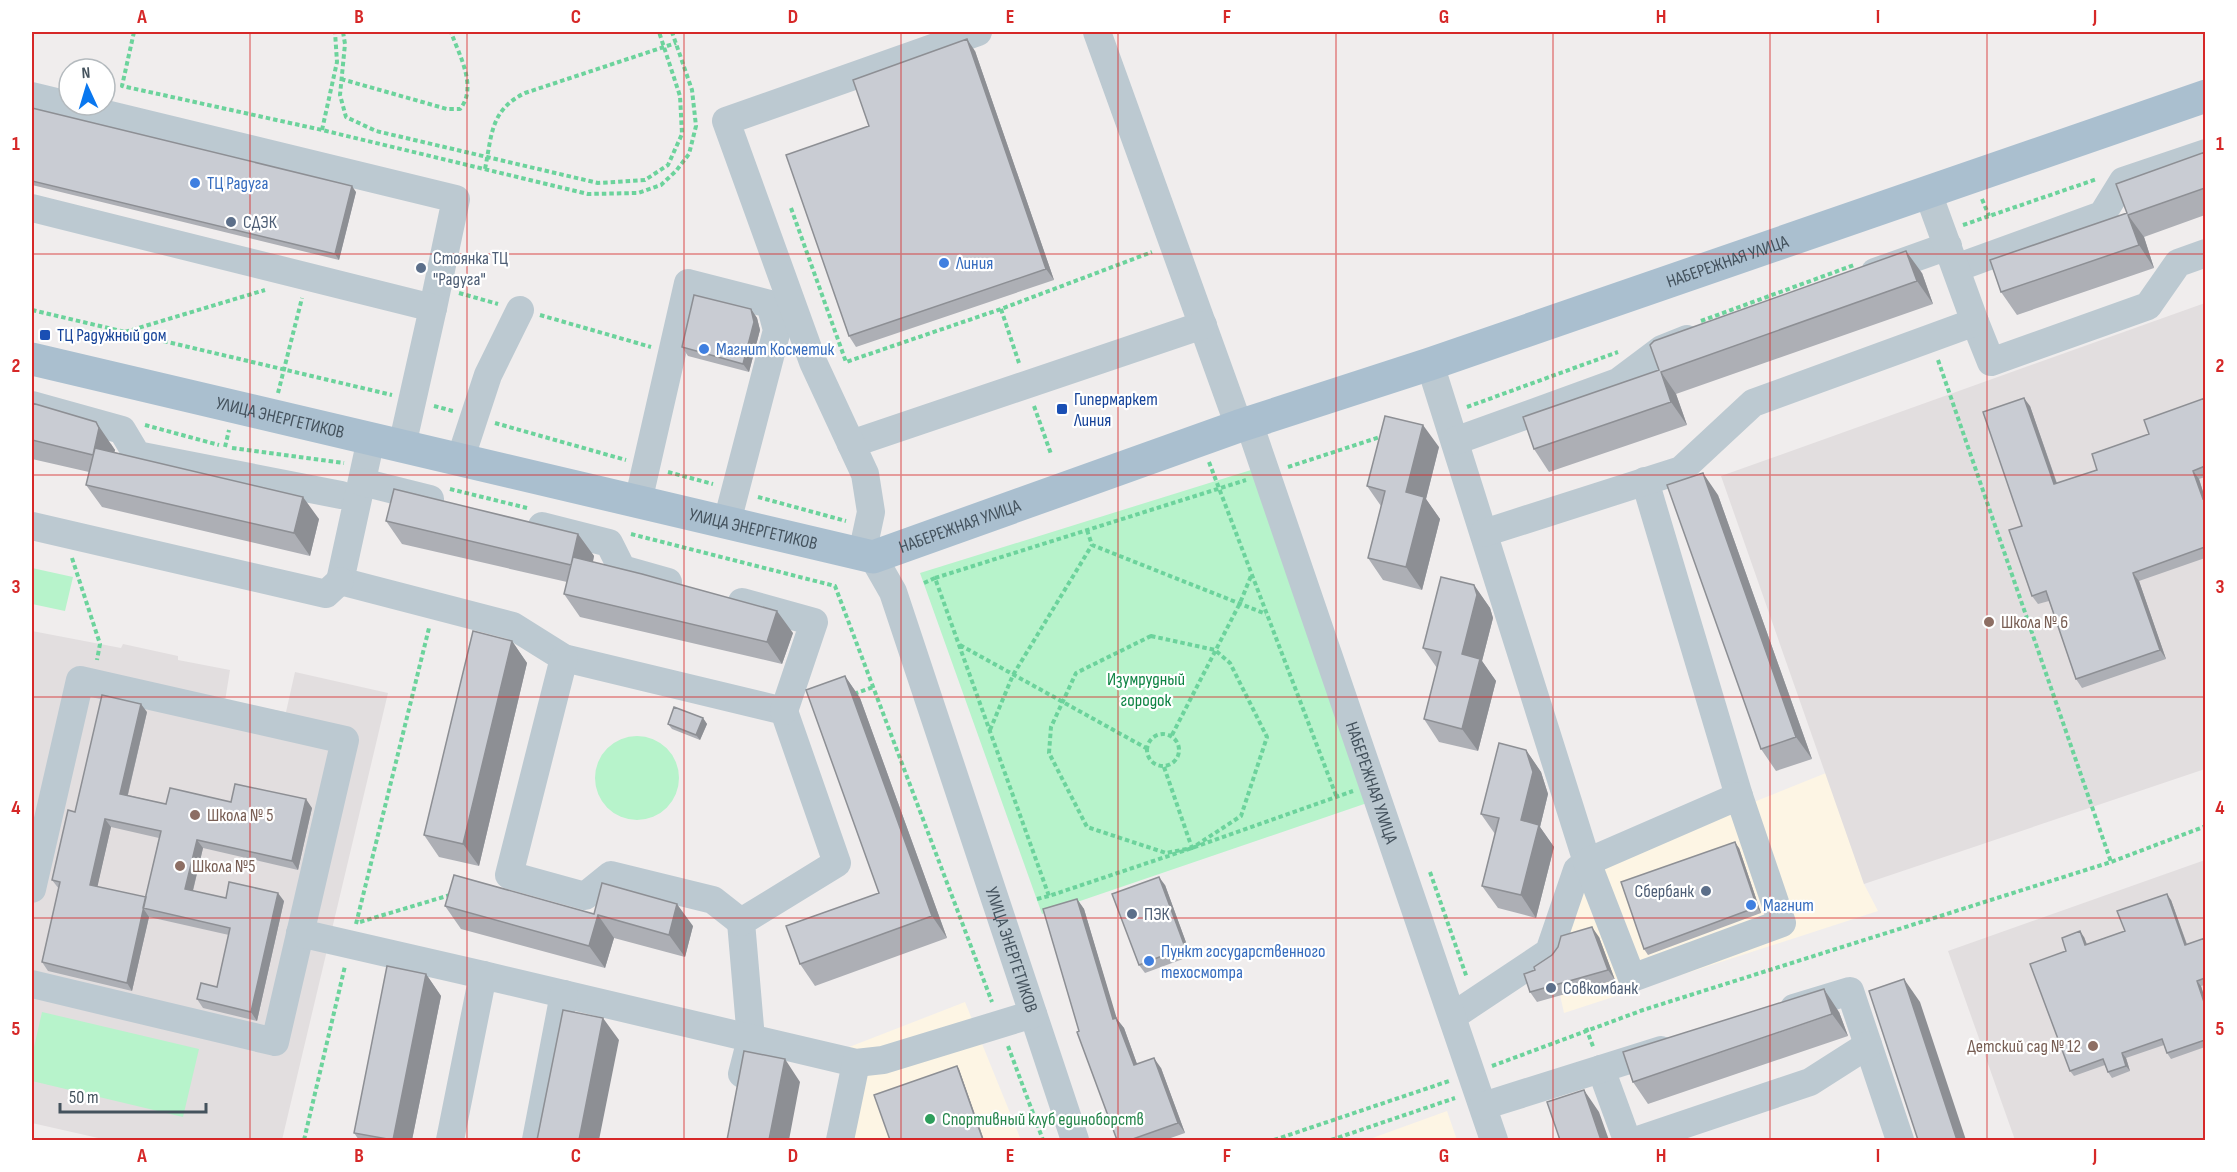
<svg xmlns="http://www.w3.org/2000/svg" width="2237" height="1172" viewBox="0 0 2237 1172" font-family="'Sofia Sans Condensed',sans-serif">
<rect width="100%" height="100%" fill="#f0eded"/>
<path fill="#fdf5e4" d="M1826,773L1864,884L1878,911L1564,1013L1553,963L1585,877L1625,854Z
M965,1002L1021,1140H829L844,1049Z
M1447,1111L1457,1140H1367Z"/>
<path fill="#e2dedf" d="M2205,303V769L1864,884L1721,476Z
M32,631L121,648L123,644L178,656V660L230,670L225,701L286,712L295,672L388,693L282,1140H107L32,1123Z
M2205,860V1140H2015L1948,951Z"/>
<path fill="#b7f3cb" d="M1251,470L1370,802L1042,914L920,573Z
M32,568L73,577L65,611L32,604Z
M595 778a42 42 0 1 1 84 0a42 42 0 1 1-84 0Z
M42,1012L199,1049L183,1117L32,1081V1056Z"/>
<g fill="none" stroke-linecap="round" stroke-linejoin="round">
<path stroke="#6cd39c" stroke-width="4" stroke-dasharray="4.5 3" stroke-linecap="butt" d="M134,32L122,86L322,130L588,194L638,193L661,185L676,171L689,154L696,126L692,90L672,32
M343,32L345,44L340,95L346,117L376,131L598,183L645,180L668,165L682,134L680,96L659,32
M341,79L447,109H460C478,87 459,55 451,32
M322,130L337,62L335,32
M485,169C492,135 490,110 525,93L676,43
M1982,199L1989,216
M791,208L846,362L1001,309L1152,252
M1963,225L2097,179
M459,293L498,304
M1001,309L1019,363
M32,310L392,395
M540,315L651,347
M1701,321L1854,265
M125,332L265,290
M63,342V332H118
M1938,360L2111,862
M278,393L302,298
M434,406L453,411
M1034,406L1051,454
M1467,407L1618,352
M495,423L626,460
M145,425L219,445
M225,447L229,430
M232,448L344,463
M1209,462L1337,798
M1288,467L1383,436
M668,472L713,484
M450,489L527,508
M758,497L846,521
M1087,530L1092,545L1266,614
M631,534L835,586L992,1002
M72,558L100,644L97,660
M935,578L1246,480
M924,583L935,578L1049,896L1192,848L1353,791
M1151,636L1215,650L1230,663L1267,737L1241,816L1192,848L1166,853L1087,827L1049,753L1051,727L1076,673Z
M960,645L1146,748
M854,694L873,687
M990,730L1013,675L1092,545
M1147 750a16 16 0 1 1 32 0a16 16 0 1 1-32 0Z
M1172,735L1240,603L1251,576
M1164,767L1192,848
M1430,872L1467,978
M1037,899L1049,896
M360,922L450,895
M356,924L429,628
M1586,1028L1594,1049
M1008,1046L1043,1140
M1492,1066L1643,1010L2111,862L2206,826
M304,1140L345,966
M1274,1140L1449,1081L1448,1079
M1331,1140L1455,1098"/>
<g stroke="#bcc9d1" stroke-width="28">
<path d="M1097,32L1239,426"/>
<path d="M32,96L456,199L433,308"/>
<path d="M32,208L433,308L402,446"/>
<path d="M1956,268L2102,215L2123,181L2206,153"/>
<path d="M1875,272L1948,246"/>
<path d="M1975,322L1991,362L2148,306L2178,263L2206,253"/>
<path d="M1430,364L1587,862L1577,870L1549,952L1453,1016"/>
<path d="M32,405L122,430L137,455L341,495"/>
<path id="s1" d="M1249,423L1494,1140"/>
<path d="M371,439L340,581L513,626L564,658L784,711L837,863L741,922L751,1039L742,1074"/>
<path d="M1455,441L1618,382L1662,349L1687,339"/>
<path d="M851,444L1203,325"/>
<path d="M460,460L488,375L520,310"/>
<path d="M1645,481L1739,796"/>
<path d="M362,482L430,499"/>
<path d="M638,502L688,283L770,304L777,330L727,522"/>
<path d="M32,526L326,594L340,581"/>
<path d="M542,526L609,543L622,569L668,582"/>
<path d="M1484,533L1681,470L1753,403L1975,322L1928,193"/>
<path d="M862,554L871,512L865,474L813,362L726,121L978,32"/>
<path id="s2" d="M873,557L893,592L1075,1140"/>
<path d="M742,602L814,622L784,711"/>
<path d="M564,658L509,875L585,896L611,875L713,900L741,922"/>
<path d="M1739,796L1782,923L1632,978L1587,862Z"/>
<path d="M32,889L80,680L345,740L275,1042L32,984"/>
<path d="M300,933L483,975"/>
<path d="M1794,1008L1850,991L1900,1140"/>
<path d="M1601,1069L1627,1140"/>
<path d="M1483,1106L1661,1050"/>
<path d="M450,1140L483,975L856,1063L883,1060L1033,1014"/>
<path d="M536,1140L564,994"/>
<path d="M840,1140L856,1063"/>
<path d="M1638,1140L1810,1082L1868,1045"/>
</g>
<path stroke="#aabfcf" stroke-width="33" id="s3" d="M32,359L873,557L1239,426L1430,364L2206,96"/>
</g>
<path fill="#adafb5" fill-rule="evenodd" d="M975,51L1054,280L856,347L849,336L869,126Z
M32,108L356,192L339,260L32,185Z
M2205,152V215L2144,237L2154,268L2017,315L2001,292L2127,213Z
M1922,273L1933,304L1676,394L1687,425L1549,472L1534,449L1659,370Z
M751,309L757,318L760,330L749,372L688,356L682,347Z
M2205,398V477L2199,479L2205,498V558L2139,581L2166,659L2082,688L2076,679L2049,601L2038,604L2032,596L2022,526L2030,406L2057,483L2097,470L2149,434Z
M32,403L111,444L115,450L114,452L319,519L310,556L102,507L86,485L89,472L32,459Z
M1439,447L1426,499L1440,519L1422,590L1383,580L1368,558L1381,506L1367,486Z
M1718,495L1812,759L1776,771L1761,749Z
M386,521L578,534L594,556L593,562L793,633L782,664L580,617L564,594L567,582L402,544Z
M1474,585L1490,608L1493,618L1482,661L1496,681L1478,751L1439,742L1424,719L1437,668L1423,648Z
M512,641L527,663L479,866L439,857L424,835Z
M845,676L860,698L947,938L815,986L800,964L879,893Z
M147,712L128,795L166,804L231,802L312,808L298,870L203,848L193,891L226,898L284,901L257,1021L203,1008L197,999L217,987L229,935L149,917L132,991L48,971L42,962L59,889L52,880L75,812ZM111,827L159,838L146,897L97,887Z
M703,718L707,724L700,740L672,729L668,724Z
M1526,750L1541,772L1548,794L1540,827L1554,847L1536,918L1498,908L1482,886L1495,834L1481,814Z
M1739,848L1761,913L1648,955L1644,949Z
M1165,885L1191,956L1145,973L1139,965Z
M1077,899L1084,909L1116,1018L1124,1028L1137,1064L1161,1068L1185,1133L1165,1140H1117L1079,1031Z
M2171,900L2187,944L2205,938V985L2201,986L2205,999V1047L2171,1059L2167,1053L2164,1045L2126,1058L2130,1071L2112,1078L2108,1072L2105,1065L2074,1076L2070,1071L2066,951L2084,937L2087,944L2125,931Z
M445,906L594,914L693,926L685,957L614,938L605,968L461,929Z
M1599,937L1615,980L1537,1002L1530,992L1535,970Z
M426,974L441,996L412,1140H359L354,1133Z
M1839,1012L1848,1036L1648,1104L1633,1082Z"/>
<path fill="#8d8f94" d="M967,39L975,51L1054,280L1046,269Z
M352,186L356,192L339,260L335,254Z
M2128,215L2144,237L2154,268L2139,245Z
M1906,251L1922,273L1933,304L1917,281Z
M751,309L757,318L760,330L749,372L743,364Z
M1661,372L1676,394L1687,425L1671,402Z
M2024,398L2030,406L2060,493L2054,484Z
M96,422L115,450L108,477L93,455Z
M1423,425L1439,447L1426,499L1440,519L1422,590L1406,567V492Z
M2193,471L2199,479L2205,498L2203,499Z
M1703,473L1718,495L1812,759L1796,737Z
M303,497L319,519L310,556L294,533Z
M578,534L594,556L587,587L571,565Z
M2133,573L2139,581L2166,659L2160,650Z
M1474,585L1490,608L1493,618L1482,661L1496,681L1478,751L1462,729V654Z
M777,611L793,633L782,664L767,642Z
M512,641L527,663L479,866L463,844Z
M845,676L860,698L947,938L932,916Z
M141,704L147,712L126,802L120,794Z
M703,718L707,724L700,740L696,735Z
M1526,750L1541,772L1548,794L1540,827L1554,847L1536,918L1521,895V820Z
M306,799L312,808L298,870L292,861Z
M105,819L111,827L96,893L90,885Z
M197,840L203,848L191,898L185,889Z
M1735,842L1739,848L1761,913L1757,907Z
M1159,877L1165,885L1191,956L1185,947Z
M278,893L284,901L257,1021L251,1012Z
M2167,894L2171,900L2189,951L2185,945Z
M146,897L143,908L149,917L132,991L127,983Z
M1077,899L1084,909L1120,1029L1113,1019Z
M677,904L693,926L685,957L669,935Z
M598,915L614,938L605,968L589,946Z
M1592,927L1599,937L1615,980L1608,970Z
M2080,931L2084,937L2089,951L2085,945Z
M426,974L441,996L412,1140H393Z
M1904,979L1920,1002L1966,1140H1957Z
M2197,981L2201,986L2205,999V1005Z
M1824,989L1839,1012L1848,1036L1832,1014Z
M603,1018L619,1040L599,1140H579Z
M1116,1018L1124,1028L1141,1075L1134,1065Z
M2122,1053L2126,1058L2130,1071L2126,1066Z
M1154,1058L1161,1068L1185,1133L1178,1123Z
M785,1059L800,1082L789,1140H769Z
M957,1066L959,1069L984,1140H983Z
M1584,1090L1599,1112L1609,1140H1601Z"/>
<path fill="#c9ccd3" stroke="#8d8f94" stroke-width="1.5" d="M967,39L1046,269L849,336L786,155L869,126L853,80Z
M32,108L352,186L335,254L32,181Z
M2205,152V188L2128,215L2139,245L2001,292L1990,260L2127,213L2116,184Z
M1906,251L1917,281L1661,372L1671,402L1534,449L1523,417L1659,370L1650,345L1654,341Z
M694,295L751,309L754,322L743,364L682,347Z
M2024,398L2054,484L2097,470L2092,454L2149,434L2144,420L2205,398V466L2193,471L2203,499L2205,498V547L2133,573L2160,650L2076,679L2046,591L2032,596L2009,530L2022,526L1983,412Z
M32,403L96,422L99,428L93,455L32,440Z
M1385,416L1423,425L1406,492L1424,497L1406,567L1368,558L1385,491L1367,486Z
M95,448L303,497L294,533L86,485Z
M1703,473L1796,737L1761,749L1667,485Z
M394,489L578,534L571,565L386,521Z
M573,557L642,574L777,611L767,642L564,594Z
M1441,577L1474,585L1477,595L1462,654L1480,659L1462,729L1424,719L1441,652L1423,648Z
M473,631L512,641L463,844L424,835Z
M845,676L932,916L800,964L786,926L879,893L806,690Z
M102,695L141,704L120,794L166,804L170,788L231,802L235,784L306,799L292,861L197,840L185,889L226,898L229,882L278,893L251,1012L197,999L201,983L217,987L230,928L143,908L161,831L105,819L90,885L146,897L127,983L42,962L60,882L52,880L68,810L75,812Z
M674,707L703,718L696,735L668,724Z
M1499,743L1526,750L1533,772L1521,820L1539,825L1521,895L1482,886L1499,818L1481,814Z
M1735,842L1757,907L1644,949L1621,882Z
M454,875L594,914L602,883L677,904L669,935L598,915L589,946L445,906Z
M1159,877L1185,947L1139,965L1112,894Z
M2167,894L2185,945L2205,938V978L2197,981L2205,1005V1040L2167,1053L2162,1039L2122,1053L2126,1066L2108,1072L2103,1059L2070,1071L2030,964L2066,951L2062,938L2080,931L2085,945L2125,931L2117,911Z
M1077,899L1113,1019L1116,1018L1134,1065L1154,1058L1178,1123L1130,1140H1117L1077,1032L1079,1031L1043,909Z
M1592,927L1608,970L1530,992L1524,974L1535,970L1534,967L1552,955L1558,947L1561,936Z
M387,966L426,974L393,1140L354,1133Z
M1904,979L1957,1140H1918L1869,991Z
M1824,989L1832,1014L1633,1082L1623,1052Z
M563,1010L603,1018L579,1140H537Z
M744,1051L785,1059L769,1140H727Z
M957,1066L983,1140H890L874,1095Z
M1584,1090L1601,1140H1560L1547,1102Z"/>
<path fill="none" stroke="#d62828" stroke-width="1.5" stroke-opacity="0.55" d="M250,32V1140M467,32V1140M684,32V1140M901,32V1140M1118,32V1140M1336,32V1140M1553,32V1140M1770,32V1140M1987,32V1140M32,254H2206M32,475H2206M32,697H2206M32,918H2206"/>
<g fill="#3f7fe0" stroke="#fff" stroke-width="2">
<circle cx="195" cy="183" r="6"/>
<circle cx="944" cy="263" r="6"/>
<circle cx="704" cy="349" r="6"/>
<circle cx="1751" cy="905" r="6"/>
<circle cx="1149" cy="961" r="6"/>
</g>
<g fill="#5c6f8a" stroke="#fff" stroke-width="2">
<circle cx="231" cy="222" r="6"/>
<circle cx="421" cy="268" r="6"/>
<circle cx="1706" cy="891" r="6"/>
<circle cx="1132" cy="914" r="6"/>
<circle cx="1551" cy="988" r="6"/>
</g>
<g fill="#1a4fb4" stroke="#fff" stroke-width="2">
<rect x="39" y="329" width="12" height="12" rx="3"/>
<rect x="1056" y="403" width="12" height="12" rx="3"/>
</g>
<g fill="#8d6e63" stroke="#fff" stroke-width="2">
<circle cx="1989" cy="622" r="6"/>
<circle cx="195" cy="815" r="6"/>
<circle cx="180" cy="866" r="6"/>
<circle cx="2093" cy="1046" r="6"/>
</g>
<circle fill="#2e9e5b" stroke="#fff" stroke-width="2" cx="930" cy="1119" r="6"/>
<g text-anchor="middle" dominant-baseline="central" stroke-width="4.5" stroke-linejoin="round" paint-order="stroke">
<g font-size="18" fill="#366cbe" stroke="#fff" text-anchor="start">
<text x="207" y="183">ТЦ Радуга</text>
<text x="956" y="263">Линия</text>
<text x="716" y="349">Магнит Косметик</text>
<text x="1763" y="905">Магнит</text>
<text x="1161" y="951">Пункт государственного<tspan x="1161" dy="21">техосмотра</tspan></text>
</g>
<g font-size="18" fill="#4e5e75" stroke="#fff" text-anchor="start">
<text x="243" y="222">СДЭК</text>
<text x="433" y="258">Стоянка ТЦ<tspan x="433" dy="21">"Радуга"</tspan></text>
<text x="1694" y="891" text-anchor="end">Сбербанк</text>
<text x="1144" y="914">ПЭК</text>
<text x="1563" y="988">Совкомбанк</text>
</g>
<g font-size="18" fill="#44525d" stroke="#fff">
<text stroke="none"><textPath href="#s3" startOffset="1768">НАБЕРЕЖНАЯ УЛИЦА</textPath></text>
<text stroke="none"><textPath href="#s3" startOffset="255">УЛИЦА ЭНЕРГЕТИКОВ</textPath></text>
<text stroke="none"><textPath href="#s3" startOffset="956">НАБЕРЕЖНАЯ УЛИЦА</textPath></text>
<text stroke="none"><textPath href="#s3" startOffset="741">УЛИЦА ЭНЕРГЕТИКОВ</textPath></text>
<text stroke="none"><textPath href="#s1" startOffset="380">НАБЕРЕЖНАЯ УЛИЦА</textPath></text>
<text stroke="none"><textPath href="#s2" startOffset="417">УЛИЦА ЭНЕРГЕТИКОВ</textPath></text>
</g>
<g font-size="18" fill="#164399" stroke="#fff" text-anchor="start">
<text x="57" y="335">ТЦ Радужный дом</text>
<text x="1074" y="399">Гипермаркет<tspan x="1074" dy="21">Линия</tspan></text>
</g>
<g font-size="18" fill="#785e54" stroke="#fff" text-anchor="start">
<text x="2001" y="622">Школа № 6</text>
<text x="207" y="815">Школа № 5</text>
<text x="192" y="866">Школа №5</text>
<text x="2081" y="1046" text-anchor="end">Детский сад № 12</text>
</g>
<g font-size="18" fill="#0e8444" stroke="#fff">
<text x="1146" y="679">Изумрудный<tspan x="1146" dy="21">городок</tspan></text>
</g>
<g font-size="18" fill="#27864d" stroke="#fff" text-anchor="start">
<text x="942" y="1119">Спортивный клуб единоборств</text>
</g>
</g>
<rect width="2237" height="1172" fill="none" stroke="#ffffff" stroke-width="66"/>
<g transform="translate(87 87) rotate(356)"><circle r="28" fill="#ffffff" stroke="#b4babe" stroke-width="1.5"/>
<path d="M0-4.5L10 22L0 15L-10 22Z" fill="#0977ef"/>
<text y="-9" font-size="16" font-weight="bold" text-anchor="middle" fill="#44525d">N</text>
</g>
<path d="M60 1103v9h146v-9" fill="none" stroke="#44525d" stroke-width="3"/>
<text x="69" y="1103" font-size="18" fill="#44525d" stroke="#ffffff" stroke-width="4.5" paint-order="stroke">50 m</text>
<rect x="33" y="33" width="2171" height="1106" fill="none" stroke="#d62828" stroke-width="2"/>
<g font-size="20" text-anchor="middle" font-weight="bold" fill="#d62828">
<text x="142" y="23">A</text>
<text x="359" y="23">B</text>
<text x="576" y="23">C</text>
<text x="793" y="23">D</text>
<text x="1010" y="23">E</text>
<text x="1227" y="23">F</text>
<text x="1444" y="23">G</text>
<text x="1661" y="23">H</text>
<text x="1878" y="23">I</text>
<text x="2095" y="23">J</text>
<text x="16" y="150">1</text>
<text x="2220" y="150">1</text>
<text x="16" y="372">2</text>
<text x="2220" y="372">2</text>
<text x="16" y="593">3</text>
<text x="2220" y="593">3</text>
<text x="16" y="814">4</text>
<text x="2220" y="814">4</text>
<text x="16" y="1035">5</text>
<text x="2220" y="1035">5</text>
<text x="142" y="1162">A</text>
<text x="359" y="1162">B</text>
<text x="576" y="1162">C</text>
<text x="793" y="1162">D</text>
<text x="1010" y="1162">E</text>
<text x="1227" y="1162">F</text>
<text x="1444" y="1162">G</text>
<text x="1661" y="1162">H</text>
<text x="1878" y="1162">I</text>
<text x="2095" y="1162">J</text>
</g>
</svg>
